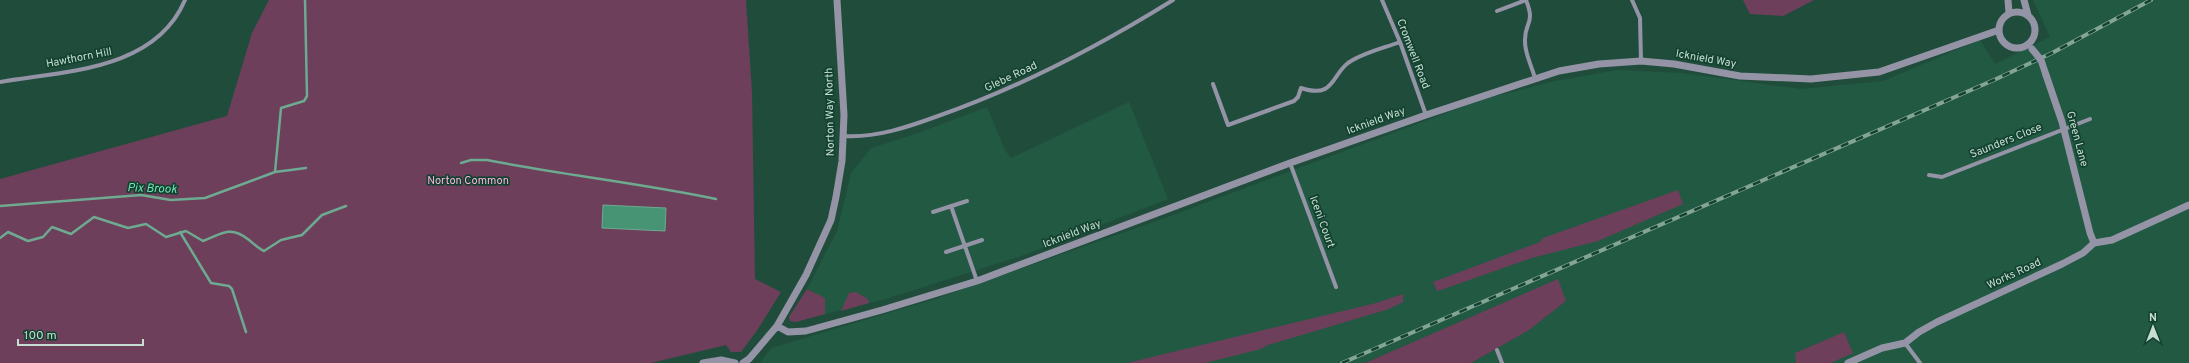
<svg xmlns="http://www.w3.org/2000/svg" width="2189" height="363" viewBox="0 0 2189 363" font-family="Overpass,sans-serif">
<rect width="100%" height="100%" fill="#204d3b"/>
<path fill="#215943" d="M2033,0H2189V363H1471L1529,330L1565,301L1468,320L1365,363H760L771,348L935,299L1173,215L1481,100L1555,81L1617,70L1682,73L1801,89L1883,81L1980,40L1995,64L2050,37Z
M1129,102L1168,199L1024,255L886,299L825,314V299L807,289L837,231L851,173L871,148L915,134L987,107L1005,150L1011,158Z"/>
<path fill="#6d3f5a" d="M269,0H746L752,93L755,279L781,292L758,329L741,352H731L726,345L651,363H0V179L227,116L252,33Z
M1743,0H1814L1783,16L1750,14Z
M1678,190L1683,204L1598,241L1532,258L1441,290L1437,291L1433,282L1540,242L1543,238Z
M1558,279L1566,301L1529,330L1471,363H1365Z
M807,289L825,298V314L796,322L790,321L789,317Z
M856,292L868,299L869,303L841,311L849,293Z
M1403,294V302L1389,309L1268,345L1261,349L1205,363H1127L1376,303Z
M1844,332L1853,353L1831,363H1796L1795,353Z"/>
<path fill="#479475" stroke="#6daa91" d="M603,205L666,208L665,231L602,228Z"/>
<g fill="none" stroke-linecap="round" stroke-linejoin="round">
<path stroke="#6daa91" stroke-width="2.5" d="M461,163L471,160H487C563,175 640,183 716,199
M275,172L281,108L304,101L307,96L305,0
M0,206L141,195L171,200L205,198L275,172L306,168
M180,232L211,283L229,286L232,289L246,332
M0,238L8,232L28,241L43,237L52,227L71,234L94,217L128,228L146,224L166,237L186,231L203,241C222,234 230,225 249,240C254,244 259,249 264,251L281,240L302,235L322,215L346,206"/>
<path stroke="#9494a6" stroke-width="4" d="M1382,0L1400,42L1426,115
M1632,0L1640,18L1641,61
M1497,11L1526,0C1536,25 1524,21 1525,42C1525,54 1532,67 1535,78
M0,82C64,71 155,71 185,0
M1213,84L1228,125L1294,101L1298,97L1301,88C1334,99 1331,76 1348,63C1362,53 1384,48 1400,42
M844,136C876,138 908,127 938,116C1021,87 1099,46 1173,0
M1290,163L1336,287
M1929,175L1942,177L2090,119
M951,206L977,281
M933,212L967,201
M946,252L982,240
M1905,343L1920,363
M1497,350L1502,363"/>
<path stroke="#9494a6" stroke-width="7" d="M2008,0L2009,13
M2024,0L2028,15
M1999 30a18 18 0 1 1 36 0a18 18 0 1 1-36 0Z
M2046,75L2062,122L2090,233L2094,243
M777,326L788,332L806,331L882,310L977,281L1290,163L1426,115L1559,71L1599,64L1641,61L1674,64L1740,76L1811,79L1879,72L1999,30
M703,363L721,360L735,363
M743,363L749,359L777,326L806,275L831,220L836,197L842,161L844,115L837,0
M1848,363L1882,348L1905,343L1919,332L1937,322L2062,264L2083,253L2094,243L2112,240L2189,205"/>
<g stroke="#84a596" stroke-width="4">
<path id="rail" d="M1342,363L1994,80L2052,53L2151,0"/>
</g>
<use href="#rail" stroke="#144231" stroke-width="2.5" stroke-dasharray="8" stroke-linecap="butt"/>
<path stroke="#9494a6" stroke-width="7" d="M2032,49L2041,60L2046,75"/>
</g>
<g text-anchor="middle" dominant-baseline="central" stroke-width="3.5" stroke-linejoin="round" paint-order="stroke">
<g font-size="11" fill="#c6ded2" stroke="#144231">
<text transform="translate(1413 54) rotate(69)">Cromwell Road</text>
<text transform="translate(79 58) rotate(-11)">Hawthorn Hill</text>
<text transform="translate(1706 59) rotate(10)">Icknield Way</text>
<text transform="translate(1011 77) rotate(-25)">Glebe Road</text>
<text transform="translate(830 112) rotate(-91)">Norton Way North</text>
<text transform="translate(1376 121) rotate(-20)">Icknield Way</text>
<text transform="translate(2077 139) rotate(75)">Green Lane</text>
<text transform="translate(2006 141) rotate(-22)">Saunders Close</text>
<text transform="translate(1322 222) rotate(70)">Iceni Court</text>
<text transform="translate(1072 234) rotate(-21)">Icknield Way</text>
<text transform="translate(2014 274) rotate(-25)">Works Road</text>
</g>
<g font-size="11" fill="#fbb4db" stroke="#144231">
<text x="468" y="181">Norton Common</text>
</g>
<g font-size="12" font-style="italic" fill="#74e2b5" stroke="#144231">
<text transform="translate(152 189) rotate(2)">Pix Brook</text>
</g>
</g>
<g transform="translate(2153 327)" stroke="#144231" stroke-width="3" paint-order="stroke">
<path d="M0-3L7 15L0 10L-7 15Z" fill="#c6ded2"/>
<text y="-6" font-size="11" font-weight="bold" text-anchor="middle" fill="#c6ded2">N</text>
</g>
<path d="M18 339v6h125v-6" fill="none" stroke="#c6ded2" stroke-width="2"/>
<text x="24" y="339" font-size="12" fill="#c6ded2" stroke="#144231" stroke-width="3" paint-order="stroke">100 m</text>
</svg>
